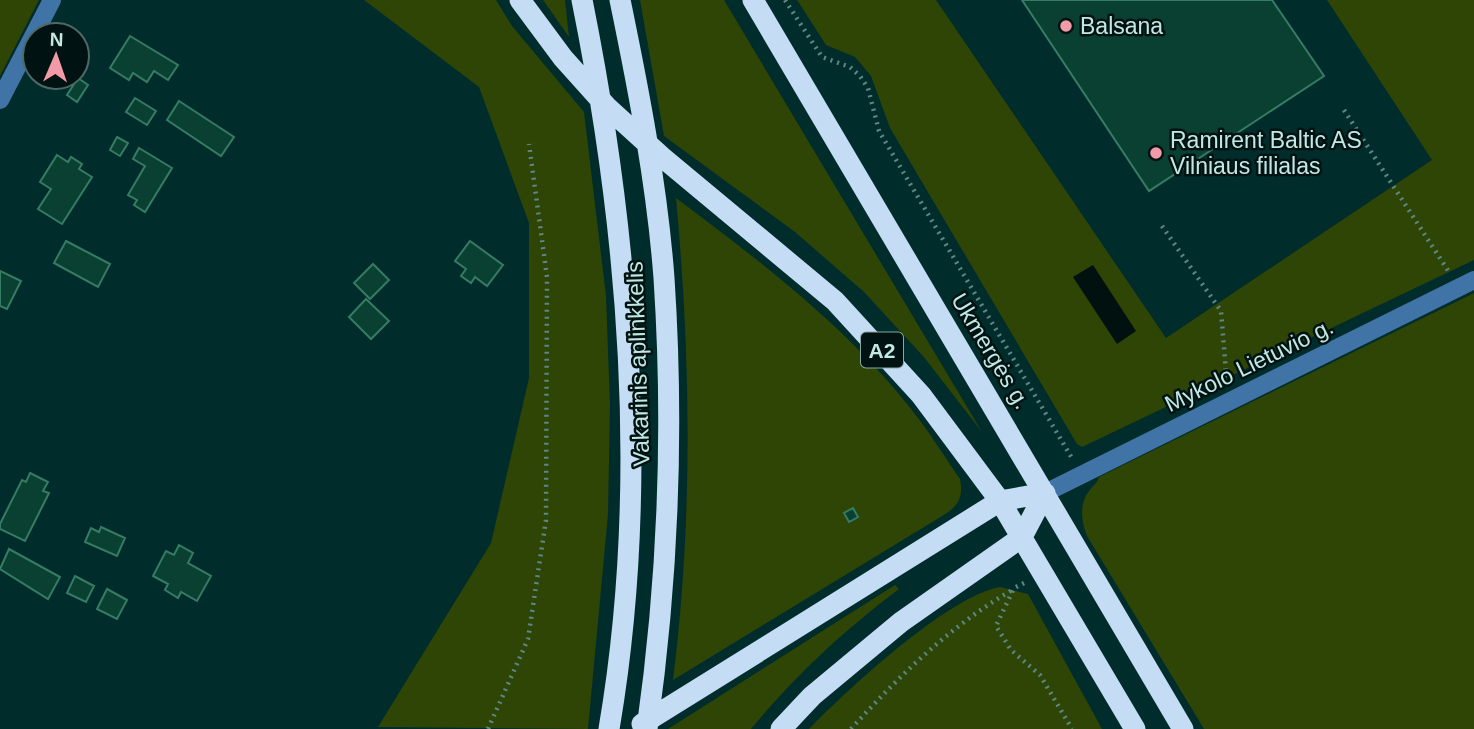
<svg xmlns="http://www.w3.org/2000/svg" width="1474" height="729" viewBox="0 0 1474 729" font-family="Helvetica,sans-serif">
<rect width="100%" height="100%" fill="#002d2b"/>
<path fill="#2e4506" d="M0,0H39L0,76Z
M364,0H496L512,26L584,112L606,296L610,406L608,514L588,729L378,727L491,543L529,378V223L479,87Z
M543,0H565L569,37Z
M640,0H724L982,432L923,356L864,292L795,232L664,136Z
M797,0H936L1166,338L1432,160L1327,0H1474V260L1082,447L1077,444L890,128L871,76L855,57L826,45Z
M676,198C760,261 846,326 911,409C929,431 944,456 960,479C963,495 960,504 947,513L673,680C693,520 691,359 676,198Z
M1474,293V729H1204L1087,536C1081,521 1079,504 1089,491C1093,485 1097,484 1099,477Z
M895,585L899,589C842,632 797,674 751,729H668Z
M1000,587L1028,594L1102,729H809C847,690 948,596 1000,587Z"/>
<path fill="#00110f" d="M1093,265L1136,331L1117,344L1073,277Z"/>
<path fill="#094031" stroke="#367b64" stroke-width="2" d="M1022,0H1272L1324,76L1149,191Z
M130,36L178,65L168,80L154,71L147,82L133,73L129,80L110,68Z
M78,78L88,85L77,102L67,95Z
M135,98L156,111L147,125L126,112Z
M179,101L234,137L221,156L167,120Z
M117,137L128,143L120,156L110,150Z
M139,148L172,168L145,212L134,205L137,200L128,195L145,166L133,159Z
M57,155L68,162L71,157L82,164L79,169L92,177L62,224L38,209L51,189L40,182Z
M66,241L110,264L98,287L54,263Z
M470,241L503,265L487,286L475,277L471,283L461,276L466,269L455,261Z
M373,264L389,280L370,299L354,283Z
M0,271L21,281L7,309L0,306Z
M366,299L389,321L371,339L349,317Z
M30,473L48,482L43,491L49,493L25,541L0,529V524L22,480L26,482Z
M853,508L858,517L849,522L844,513Z
M101,527L125,538L117,556L85,542L91,528L99,532Z
M179,545L193,553L188,563L211,576L197,601L181,592L178,598L165,590L168,584L153,576L166,551L174,555Z
M9,549L60,577L48,599L0,569Z
M75,576L94,586L86,602L67,593Z
M107,589L127,600L117,619L97,609Z"/>
<g fill="none" stroke-linecap="round" stroke-linejoin="round">
<path stroke="#5d8784" stroke-width="4.5" stroke-dasharray="2 5" stroke-linecap="butt" d="M785,0L822,57L850,67L860,76L868,88L879,131L1073,460
M1344,110L1449,272
M1162,226L1221,311L1227,384
M1024,583L1014,588L996,626L1011,650L1040,675L1072,729
M488,729L528,639L546,520L547,277L529,144
M851,729C899,676 951,625 1014,589"/>
<path stroke="#4074a6" stroke-width="18" d="M0,100L52,0
M1045,493L1474,280"/>
<path stroke="#c4dcf4" stroke-width="21" d="M520,0L563,58L607,107L662,157L835,301L921,395L1000,501L1135,729
M582,0C630,239 650,488 609,729
M620,0C639,92 657,185 664,278C674,429 668,580 647,729
M753,0L1183,729
M642,724L1000,501L1045,493
M781,729L812,696L901,622L1022,537L1045,493"/>
</g>
<g fill="#f39aa9" stroke="#001312" stroke-width="2.5">
<circle cx="1066" cy="26" r="7"/>
<circle cx="1156" cy="153" r="7"/>
</g>
<g text-anchor="middle" dominant-baseline="central" stroke-width="5" stroke-linejoin="round" paint-order="stroke">
<rect fill="#001312" stroke="#88a8a5" stroke-width="2" x="861" y="332.5" width="42" height="35" rx="5"/>
<g font-size="21" font-weight="bold" fill="#c2e8e4">
<text x="882" y="350">A2</text>
</g>
<g font-size="23" fill="#c2e8e4" stroke="#001312" text-anchor="start">
<text x="1080" y="26">Balsana</text>
<text x="1170" y="140">Ramirent Baltic AS<tspan x="1170" dy="26">Vilniaus filialas</tspan></text>
</g>
<g font-size="23" fill="#c2e8e4" stroke="#001312">
<text transform="translate(991 351) rotate(59)">Ukmergės g.</text>
<text transform="translate(638 364) rotate(-92)">Vakarinis aplinkkelis</text>
<text transform="translate(1249 365) rotate(-26)">Mykolo Lietuvio g.</text>
</g>
</g>
<g transform="translate(56 56) rotate(2)"><circle r="33" fill="#001312" stroke="#4e6866" stroke-width="2"/>
<path d="M0-5L12 26L0 18L-12 26Z" fill="#f39aa9"/>
<text y="-10" font-size="19" font-weight="bold" text-anchor="middle" fill="#c2e8e4">N</text>
</g>
</svg>
